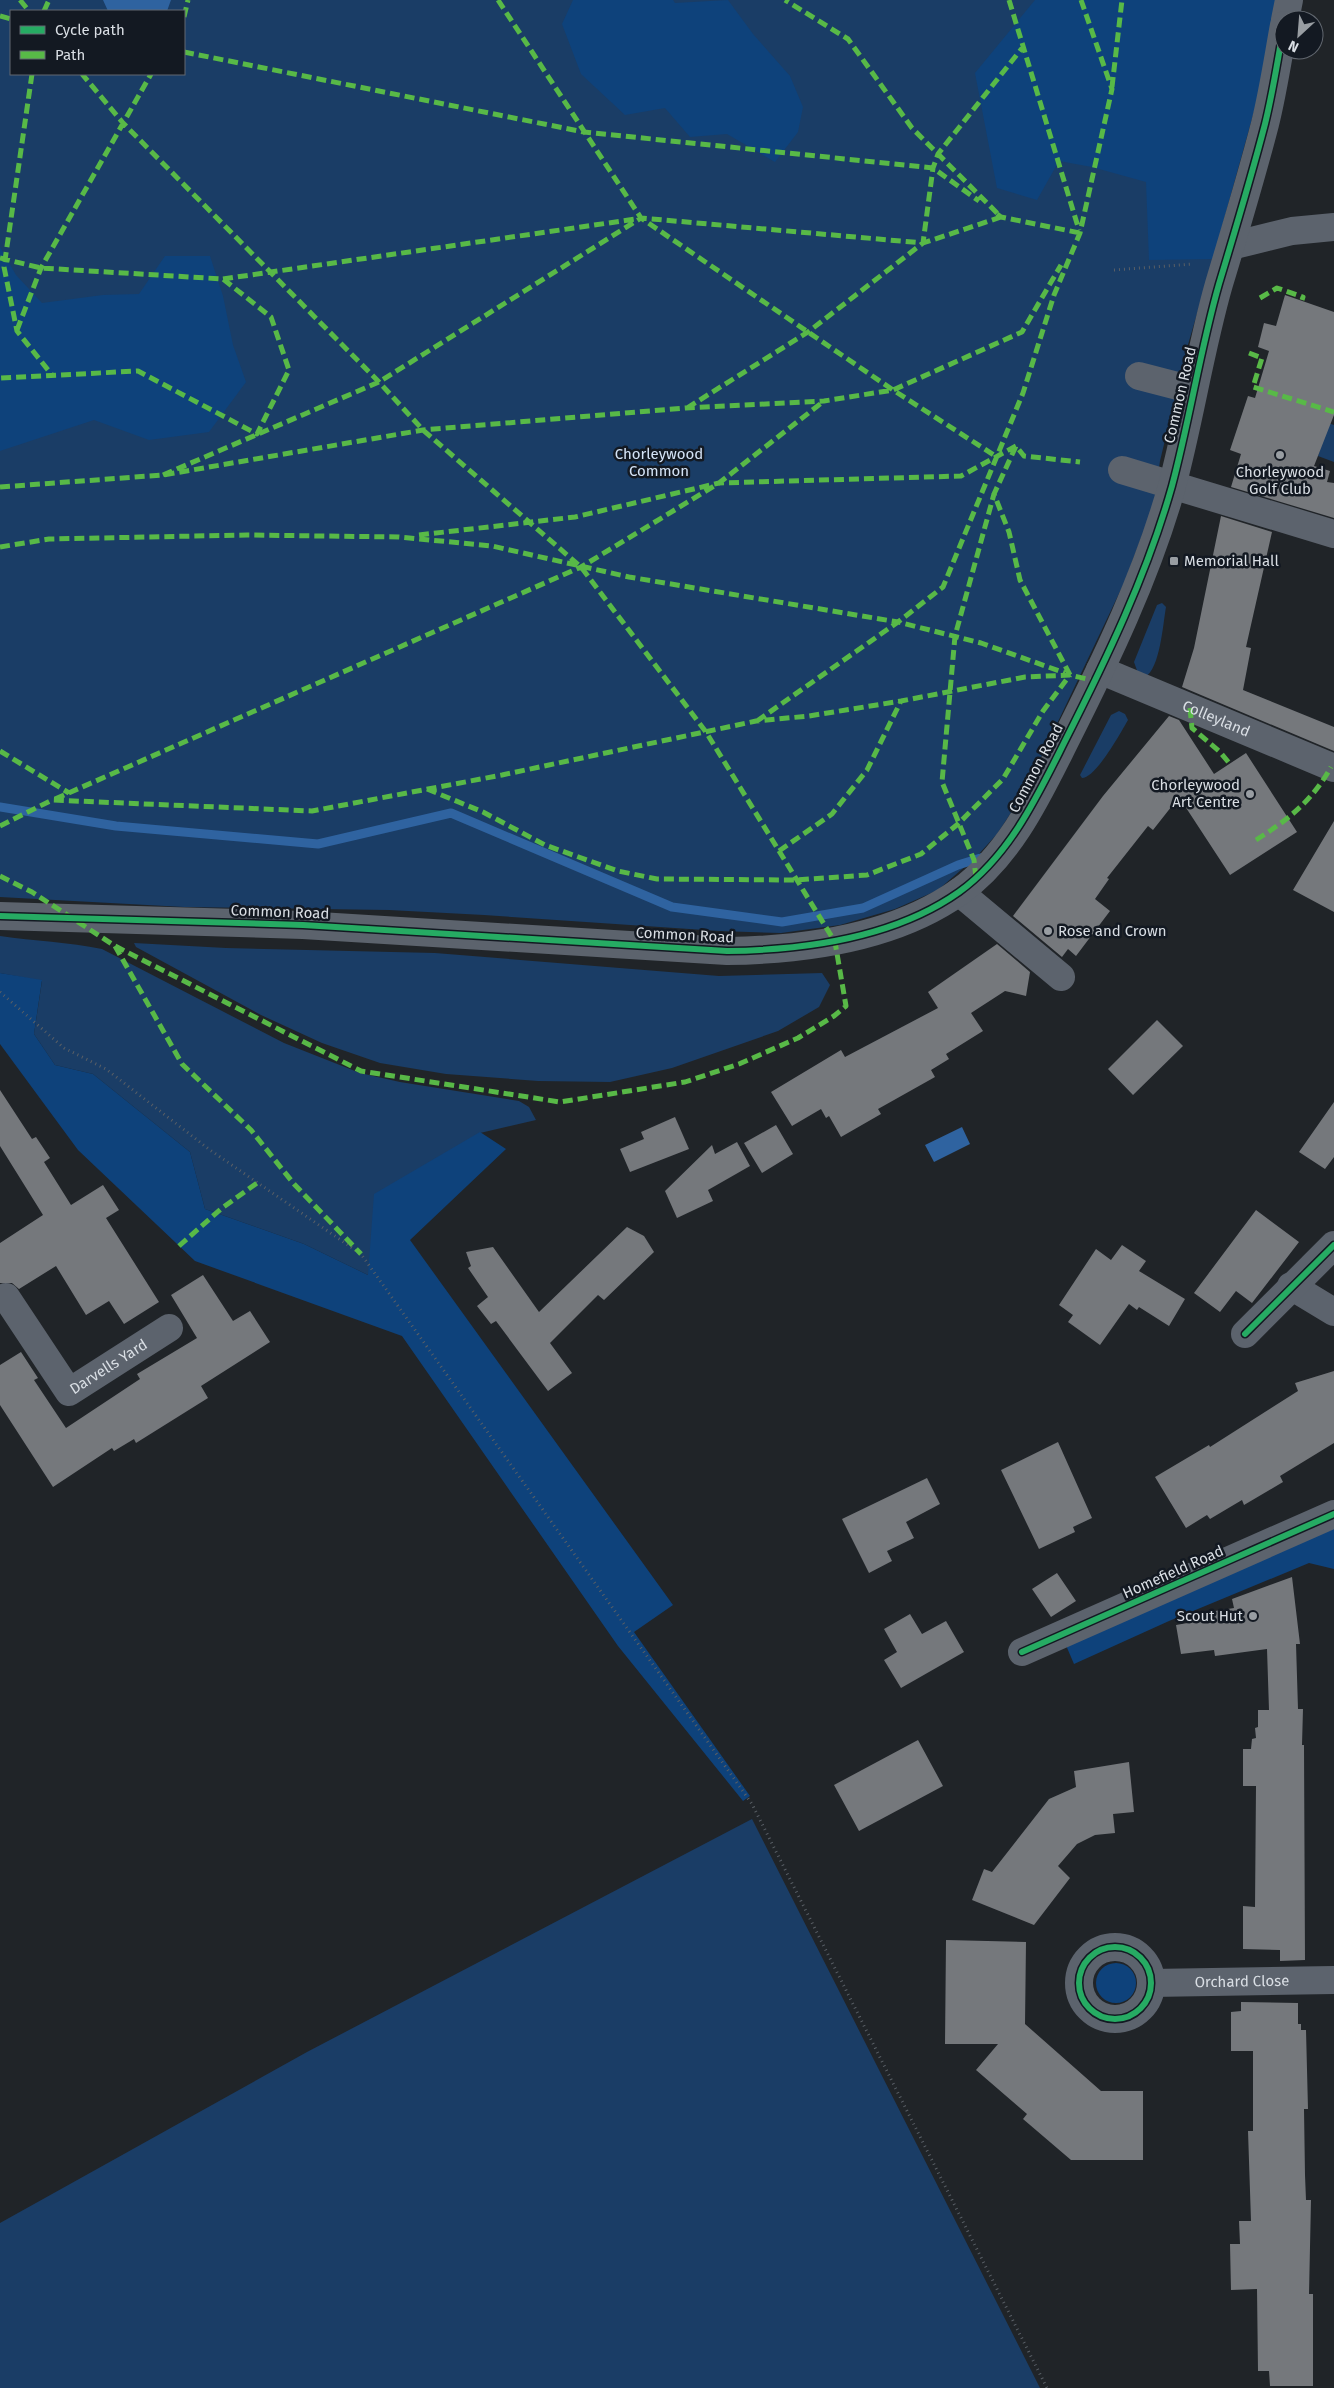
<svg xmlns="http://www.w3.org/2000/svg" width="1334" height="2388" viewBox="0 0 1334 2388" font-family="'Fira Sans',sans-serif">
<rect width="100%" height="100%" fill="#202428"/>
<path fill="#1a3d66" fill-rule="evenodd" d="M0,0H1280L1213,259L1187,348L1160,461L1154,503L1125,581L1024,793L997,834L977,856L938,890L895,909L840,925L781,933L719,931L484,915L389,910L184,907L0,897ZM11,11H184V74H11Z
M1328,423L1334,425V462L1318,456Z
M1162,603L1166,607C1163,624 1160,669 1145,677L1139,676L1134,662L1157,605Z
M1119,711L1125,714L1128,720C1121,732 1096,778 1082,778L1080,775L1111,715Z
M0,936C34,941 69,942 102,949L284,1043L360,1073L400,1082L519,1101L529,1107L536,1120L480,1133L368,1275L304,1244L205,1209L190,1152L93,1074L55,1065L34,1034L42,981L0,973Z
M134,943L226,948L435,953L719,976L822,973L830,985L819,1007L778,1031L672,1068L610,1082L538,1081L446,1074L380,1063L322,1043L261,1015L136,947Z
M752,1819L1040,2388H0V2223L307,2052Z"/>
<path fill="#0e427b" d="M573,0H673L675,3L728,0L753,34L790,76L803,107L798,132L775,162L727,134L690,137L665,108L625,115L581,74L562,24Z
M1035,0H1280L1267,65L1213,259L1149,260L1146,182L1092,167L1059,161L1037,200L997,188L975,73Z
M0,247L16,275L42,303L103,295L139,294L165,256H210L223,296L233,345L246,382L209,432L149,440L94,420L0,451Z
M0,973L42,980L34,1034L55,1065L93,1074L190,1152L205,1209L304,1244L368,1275L374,1194L480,1132L506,1149L410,1240L673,1605L634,1632L750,1796L743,1801L618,1646L402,1336L195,1261L78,1150L0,1044Z
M1334,1525V1569L1309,1563L1169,1621L1074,1664L1065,1643Z
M1096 1983a20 20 0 1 1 40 0a20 20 0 1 1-40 0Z"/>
<path fill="#2f63a0" d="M103,0H171L167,11H108Z
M962,1127L970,1144L934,1162L925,1145Z"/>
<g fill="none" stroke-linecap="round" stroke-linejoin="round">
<path stroke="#2f63a0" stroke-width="9" d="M0,807L116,826L318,844L451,813L672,907L782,922L863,908L958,865L987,856"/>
</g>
<path fill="#75787c" d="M1285,295L1334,312V415L1314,466L1330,471L1327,482L1334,483V518L1231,487L1241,454L1230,450L1248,396L1255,398L1269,351L1258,347L1264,323L1276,326Z
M1221,516L1272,532L1246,647L1251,648L1243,690L1334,727V751L1182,687L1194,648Z
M1169,716L1179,720L1214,774L1246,753L1297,832L1230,875L1179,797L1153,830L1148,826L1107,878L1109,879L1095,899L1110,911L1076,956L1068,949L1062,957L1013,916L1103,796Z
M1334,821V912L1293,890Z
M997,944L1030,972L1026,996L1005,991L971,1013L983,1031L946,1054L949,1059L931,1070L935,1077L878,1109L881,1114L841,1137L829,1116L826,1118L821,1109L792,1126L771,1092L841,1050L845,1057L938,1008L928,992Z
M1157,1020L1183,1046L1133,1095L1108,1069Z
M0,1090L32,1139L36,1137L50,1158L44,1162L71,1205L103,1185L119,1210L106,1218L159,1302L124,1324L109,1301L86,1315L56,1266L19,1289L12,1283H0V1243L43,1215L0,1146Z
M1334,1102V1157L1325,1169L1299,1152Z
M675,1117L689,1149L630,1172L620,1149L644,1139L641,1132Z
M776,1125L793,1154L762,1173L744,1143Z
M737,1142L750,1166L708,1190L713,1201L677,1218L665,1191L712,1145L715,1154Z
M1256,1210L1299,1242L1252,1303L1236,1291L1220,1312L1194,1293Z
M627,1227L644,1236L654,1252L604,1300L598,1295L550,1343L572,1373L548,1391L496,1321L491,1324L477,1306L488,1297L468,1268L471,1266L466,1252L493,1247L539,1312Z
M1122,1245L1146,1261L1139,1271L1185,1299L1169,1326L1139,1307L1137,1310L1129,1304L1100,1345L1068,1322L1073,1315L1059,1305L1096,1249L1111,1260Z
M203,1275L233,1321L250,1311L270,1342L201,1386L208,1398L136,1443L134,1439L114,1451L112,1448L53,1487L0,1405V1365L21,1352L38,1378L34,1380L66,1428L140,1379L137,1374L197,1338L171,1295Z
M1334,1371V1443L1280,1476L1283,1482L1244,1505L1242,1500L1210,1519L1207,1515L1186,1528L1155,1477L1209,1445L1210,1447L1298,1391L1295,1383Z
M1058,1442L1092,1518L1073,1527L1075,1532L1039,1549L1001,1470Z
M927,1478L940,1504L906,1522L914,1538L887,1551L892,1561L869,1573L842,1519Z
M1057,1573L1076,1601L1051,1617L1032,1589Z
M1292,1577L1300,1644H1296L1298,1709H1303L1302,1745H1304L1305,1960L1280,1961V1950L1243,1949V1906L1255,1907L1256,1786H1243V1749H1251L1252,1739L1256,1738L1255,1728L1258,1727V1710H1269L1267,1649L1215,1656L1214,1650L1181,1654L1176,1625L1210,1619L1209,1612L1234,1608L1232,1599Z
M910,1614L922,1634L946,1621L964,1652L901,1688L884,1660L897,1652L884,1629Z
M918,1740L943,1786L859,1831L834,1785Z
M1129,1762L1134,1812L1113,1814L1115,1833L1095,1835L1077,1844L1058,1866L1070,1878L1034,1925L972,1900L984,1869L992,1872L1049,1799L1076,1787L1074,1771Z
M946,1940L1026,1942L1025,2024L1101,2091H1143V2160H1071L1023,2119L1027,2114L976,2070L998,2044H945Z
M1241,2002L1298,2003V2024H1301V2030H1306L1308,2109H1304L1305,2175L1306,2200H1311L1309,2294H1313V2386H1270L1269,2371H1258L1257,2289L1231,2290L1230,2244H1240L1239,2221H1251L1248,2131H1253V2051H1231V2012L1241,2011Z"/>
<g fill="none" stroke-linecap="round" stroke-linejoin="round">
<path stroke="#595f66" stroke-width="3" stroke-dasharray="1 4" stroke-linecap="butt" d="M1114,270L1193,264
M0,992L64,1048L106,1069L210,1150L361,1254L752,1804L1047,2388"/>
<g stroke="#5c636d" stroke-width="28">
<path d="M1285,20L1289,0"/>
<path d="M1231,246L1292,231L1334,227"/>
<path d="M1139,376L1193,390"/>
<path d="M1122,470L1334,534"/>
<path id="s1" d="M1100,670L1334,768"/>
<path d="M959,892L1061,977"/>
<path d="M0,916L303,925L727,951C805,950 894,938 959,892C1010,855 1037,797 1064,743C1106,660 1147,575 1172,486C1190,419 1200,350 1219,284C1235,231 1251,178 1265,124C1273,92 1278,58 1284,25"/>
<path d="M1291,1286L1334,1312"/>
<path id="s2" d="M6,1297L69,1392L169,1328"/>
<path d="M1245,1334L1334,1245"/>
<path d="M1022,1652L1334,1514"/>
<circle cx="1115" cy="1983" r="36"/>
<path id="s3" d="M1151,1983L1334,1980"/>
</g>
<path stroke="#58b947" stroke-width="5" stroke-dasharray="10 5" stroke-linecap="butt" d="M20,0L29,11
M498,0L641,218L893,390L997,457
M1009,0L1079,230
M44,11L49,0
M0,16L11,19
M184,17L188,0
M184,52L584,132L933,168L979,201
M32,74L4,267L17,331L52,375
M1112,87L1122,0
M997,214L1001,217L1080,233
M0,258L41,268L223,279L271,317L289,370L257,434L138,371L0,378
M223,279L636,219
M1260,298L1277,288L1303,297L1302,300
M17,330L41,268L151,74
M1249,353L1262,358L1253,387L1334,412
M687,408L808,332L923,243L933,168L938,154L1023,47
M163,475L379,382L641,218L923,243L1001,217L912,128L848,39L785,0
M0,487L163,475L423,430L686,408L824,401L893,390L1022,332L1061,265
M419,535L575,517L719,483L961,476L1016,446
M0,547L49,539L247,535L399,537L492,546L629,577L898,622L943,587L1023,393L1054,295L1080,233L1112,89L1081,0
M1070,675L1020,580L1009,532L994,494L1016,446L1024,456L1080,462
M1190,708L1192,728L1220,752L1230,764
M757,721L898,622L981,643L1065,673
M0,751L69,793
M427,789L483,812L545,845L618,871L657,879L796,880L867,875L921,854L958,824L1003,779L1043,711L1070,675
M55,799L581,567L719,483L824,401
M0,826L52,800L312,811L502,775L756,721L809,716L901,701L1025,677L1070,675L1095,681
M1256,840C1289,819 1312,801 1331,767
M779,851L832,814L867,770L901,701
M0,876L32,892L115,946L361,1071L560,1102L685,1082L739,1064L798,1038L834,1016L846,1006L835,942L706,732L581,567L423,430L379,382L123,123L82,74
M976,878L974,860L942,782L955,636L994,494
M115,946L182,1064L251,1130L294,1184L361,1254
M179,1246L222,1208L257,1183"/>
<g stroke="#131922" stroke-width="9">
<path id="cycleway" d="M0,916L303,925L727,951C805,950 894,938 959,892C1010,855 1037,797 1064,743C1106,660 1147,575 1172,486C1190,419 1200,350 1219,284C1235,231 1251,178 1265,124C1273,92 1278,58 1284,25
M1245,1334L1334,1245
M1022,1652L1334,1514
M1079 1983a36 36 0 1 1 72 0a36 36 0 1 1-72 0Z"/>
</g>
<use href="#cycleway" stroke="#26ab63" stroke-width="6"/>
</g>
<g fill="#989da2" stroke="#131922" stroke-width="2">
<circle cx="1280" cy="455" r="5"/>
<rect x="1169" y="556" width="10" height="10" rx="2.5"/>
<circle cx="1250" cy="794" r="5"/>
<circle cx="1048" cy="931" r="5"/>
<circle cx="1253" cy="1616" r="5"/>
</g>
<g text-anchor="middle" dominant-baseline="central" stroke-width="5" stroke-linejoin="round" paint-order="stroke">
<g font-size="15" fill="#d9dee4" stroke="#131922">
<text transform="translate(1180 395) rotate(-77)">Common Road</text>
<text stroke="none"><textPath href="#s1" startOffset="126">Colleyland</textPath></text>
<text transform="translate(1036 768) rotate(-62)">Common Road</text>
<text transform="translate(280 912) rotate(2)">Common Road</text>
<text transform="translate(685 935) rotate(3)">Common Road</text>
<text stroke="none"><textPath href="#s2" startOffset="161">Darvells Yard</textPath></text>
<text transform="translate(1173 1572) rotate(-24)">Homefield Road</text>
<text stroke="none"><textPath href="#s3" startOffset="91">Orchard Close</textPath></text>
</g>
<g font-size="15" fill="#d4e3f6" stroke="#131922">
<text x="659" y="454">Chorleywood<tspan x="659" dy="17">Common</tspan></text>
</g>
<g font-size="15" fill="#d9dee4" stroke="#131922" text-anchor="start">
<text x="1280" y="472" text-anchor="middle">Chorleywood<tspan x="1280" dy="17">Golf Club</tspan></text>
<text x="1184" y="561">Memorial Hall</text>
<text x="1240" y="785" text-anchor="end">Chorleywood<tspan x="1240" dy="17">Art Centre</tspan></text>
<text x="1058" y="931">Rose and Crown</text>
<text x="1243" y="1616" text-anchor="end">Scout Hut</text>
</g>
</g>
<rect x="10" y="10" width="175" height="65" fill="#131922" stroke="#626870"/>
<rect x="20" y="26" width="25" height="8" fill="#26ab63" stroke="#626870"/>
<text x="55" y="35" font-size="15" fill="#d9dee4">Cycle path</text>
<rect x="20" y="51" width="25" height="8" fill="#58b947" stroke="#626870"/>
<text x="55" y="60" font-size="15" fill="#d9dee4">Path</text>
<g transform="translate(1299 35) rotate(206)"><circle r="24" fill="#131922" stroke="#626870"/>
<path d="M0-4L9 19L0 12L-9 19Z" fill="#989da2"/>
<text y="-8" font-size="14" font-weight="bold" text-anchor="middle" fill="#d9dee4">N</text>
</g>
</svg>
